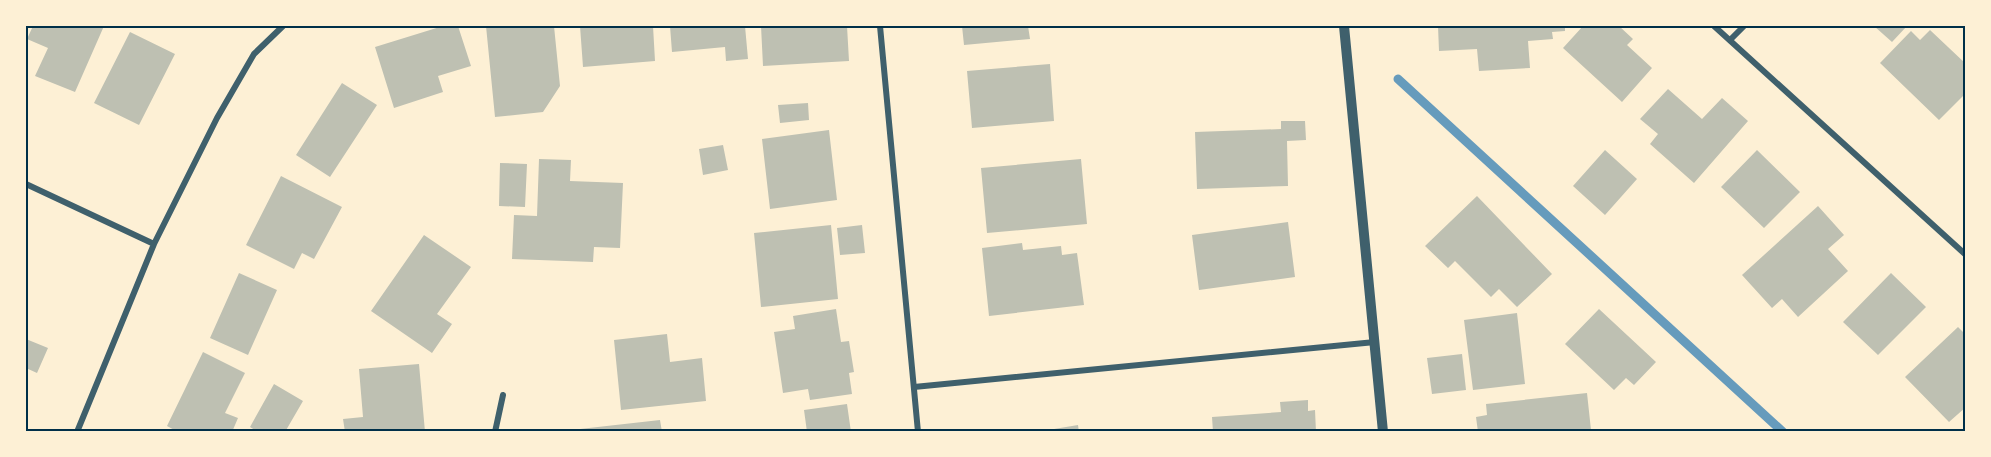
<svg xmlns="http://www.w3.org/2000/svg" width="1991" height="457" viewBox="0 0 1991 457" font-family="'Roboto Condensed',sans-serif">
<rect width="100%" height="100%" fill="#fdf0d5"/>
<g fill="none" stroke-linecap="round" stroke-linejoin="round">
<path stroke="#669bbc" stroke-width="9" d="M1398,79L1783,432"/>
</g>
<path fill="#bec0b2" d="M33,26H104L75,92L35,76L48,48L27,39Z
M443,26H458L471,66L438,76L443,92L394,108L375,47Z
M486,26H554L560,86L543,112L495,117Z
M580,26H653L655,61L583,67Z
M670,26H745L748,59L726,61L725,47L672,52Z
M761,26H847L849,61L763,66Z
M962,26H1028L1030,39L964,45Z
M1438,26H1565V31L1552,32L1553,39L1528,41L1530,68L1479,71L1477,49L1439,51Z
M1583,26H1619L1633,39L1627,45L1652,68L1622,102L1563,48Z
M1874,26H1907L1892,42Z
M1930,30L1966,64V93L1939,120L1880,63L1911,31L1920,40Z
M130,32L175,54L139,125L94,103Z
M1050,64L1054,121L972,128L967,71Z
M342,83L377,105L330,177L296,155Z
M1668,89L1702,119L1722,98L1748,121L1694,183L1650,144L1658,134L1640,119Z
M808,103L809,120L780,123L778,105Z
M1281,121H1305L1306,140L1287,141L1288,186L1197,189L1195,132L1281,129Z
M829,130L837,200L770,209L762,139Z
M723,145L728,170L703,175L699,149Z
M1605,150L1637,179L1605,215L1573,186Z
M1757,150L1800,192L1764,228L1721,187Z
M539,159L571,160L570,181L623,183L620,248L594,247L593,262L512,259L514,215L537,216Z
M1081,159L1087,224L987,233L981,168Z
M500,163L527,164L525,207L499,206Z
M281,176L342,207L314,259L302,253L294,269L246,245Z
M1477,196L1552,274L1517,307L1499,289L1491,297L1455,261L1448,268L1425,246Z
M1818,206L1844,235L1828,249L1848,271L1798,317L1782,299L1772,308L1742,275Z
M1288,222L1295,277L1199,290L1192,235Z
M831,225L838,299L761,307L754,233Z
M862,225L865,253L840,255L837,228Z
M424,235L471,267L437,314L452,324L432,353L371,311Z
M1022,243L1023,250L1061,246L1062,255L1077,253L1084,305L989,316L982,248Z
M239,273L277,290L248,355L210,338Z
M1891,273L1926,307L1878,355L1843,322Z
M836,309L841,342L849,341L854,372L849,373L852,394L810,400L808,389L783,393L774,332L795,329L793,316Z
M1599,309L1656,362L1634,385L1626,378L1614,390L1565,344Z
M1517,313L1525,384L1473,390L1464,320Z
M1958,327L1966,335V407L1949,422L1905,377Z
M667,334L670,362L702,358L706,401L621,410L614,340Z
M26,339L48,348L37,373L26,368Z
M203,352L245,373L225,413L238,418L232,432H178L167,426Z
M1462,354L1466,390L1432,394L1427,358Z
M419,364L425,432H345L343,419L363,417L359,369Z
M274,384L303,401L285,432H258L250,427Z
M1587,393L1591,430L1576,432H1478L1476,417L1487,415L1486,404Z
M1308,400V411L1315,410L1316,432H1213L1212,417L1281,412L1280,402Z
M847,404L851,432H807L804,410Z
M660,420L662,432H580V429Z
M1078,425L1079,432H1048V430Z"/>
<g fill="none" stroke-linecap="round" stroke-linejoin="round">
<path stroke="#3f606c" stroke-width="6" d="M880,26L918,432
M1714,26L1966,255
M1730,40L1744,26
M26,184L154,244
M914,387L1375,342
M77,432L154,244L217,118L254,54L283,26
M495,432L503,395"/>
<path stroke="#3f606c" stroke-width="10" d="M1344,26L1383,432"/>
</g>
<rect width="1991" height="457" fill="none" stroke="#fdf0d5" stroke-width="54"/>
<rect x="27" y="27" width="1937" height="403" fill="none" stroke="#003049" stroke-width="2"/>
</svg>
